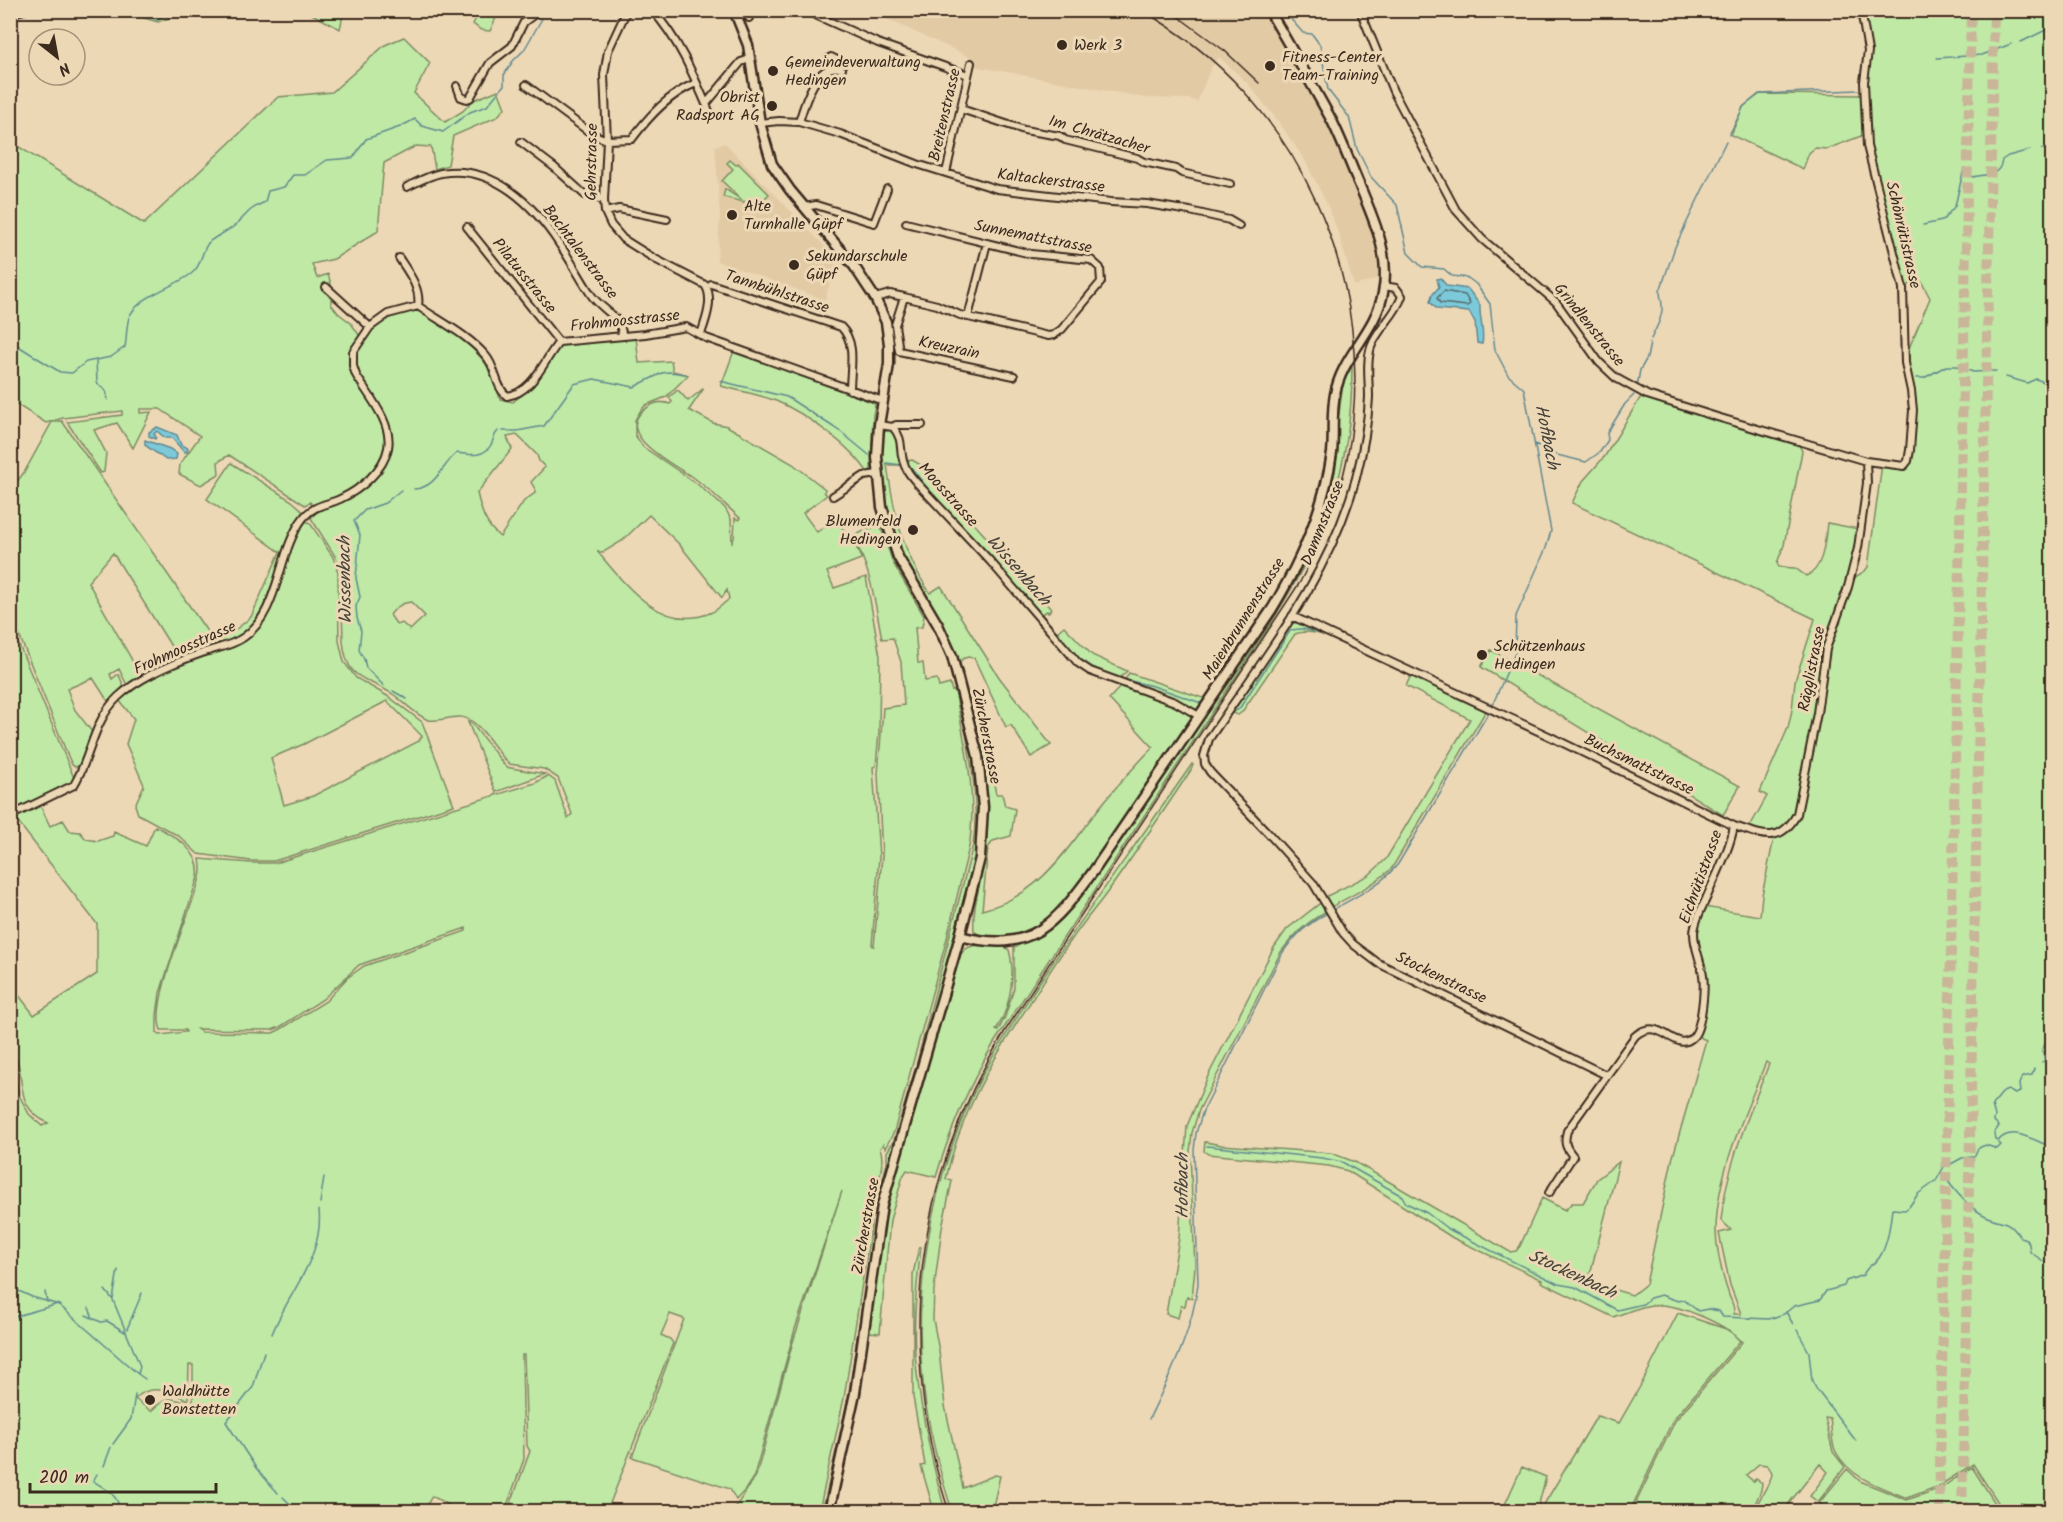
<svg xmlns="http://www.w3.org/2000/svg" width="2063" height="1522" viewBox="0 0 2063 1522" font-family="Kalam,sans-serif">
<rect width="100%" height="100%" fill="#edd8b6"/>
<filter id="ink" filterUnits="userSpaceOnUse"><feTurbulence type="fractalNoise" baseFrequency=".0167" numOctaves="2"/><feDisplacementMap in="SourceGraphic" scale="12" xChannelSelector="R" yChannelSelector="G"/><feConvolveMatrix kernelMatrix="1 2 1 2 8 2 1 2 1" color-interpolation-filters="sRGB"/></filter>
<g filter="url(#ink)">
<path fill="#e2caa5" d="M869,11H1266L1318,102L1340,147L1376,238L1380,278L1354,286L1339,235L1328,207L1306,162L1278,121L1249,85L1219,57L1211,68L1197,102L1189,99L1146,98L973,66L970,57Z
M725,143L837,259L825,300L717,261L720,216L715,146Z"/>
<path fill="#bfe9a5" stroke="#7d8a62" stroke-width="1.5" fill-rule="evenodd" d="M310,10L344,11L340,29L308,12Z
M120,11H189L158,22Z
M480,11H499L490,31L481,30L473,24Z
M1861,11H2052V1511H2042L2021,1503L2011,1509L2003,1510L1973,1464L1939,1486L1907,1498C1881,1487 1851,1479 1836,1452C1831,1444 1832,1429 1830,1419L1825,1418L1833,1452L1845,1467L1818,1502L1810,1496L1828,1472L1820,1464L1783,1511H1754C1757,1502 1772,1480 1772,1474C1772,1470 1769,1468 1767,1465L1759,1464L1746,1475L1753,1481L1756,1479L1762,1483L1761,1490L1752,1511H1632L1675,1421L1742,1342C1726,1324 1678,1303 1653,1305C1641,1306 1625,1313 1613,1317L1541,1282L1542,1280L1453,1238L1348,1171L1329,1166L1208,1154L1204,1151L1205,1142L1222,1145L1331,1153L1355,1162L1510,1252L1516,1251L1520,1246L1542,1198L1565,1210L1572,1203H1583L1597,1179L1619,1162L1588,1282L1632,1295L1646,1284L1672,1160L1706,1040L1697,1036C1713,1002 1700,965 1698,930C1698,923 1702,914 1704,907L1760,916L1762,895L1774,838L1798,815L1830,641L1852,579L1865,571L1868,567L1882,464L1908,469L1915,430V397L1907,353L1930,298L1921,281L1905,286L1867,146L1864,104L1867,61ZM1766,1062L1769,1064C1749,1115 1727,1164 1721,1220L1731,1230L1719,1233L1730,1285L1741,1314H1734C1735,1305 1730,1300 1728,1292C1722,1275 1716,1247 1716,1229C1717,1172 1745,1114 1766,1062Z
M404,37L430,63L414,93L445,122L463,111L472,101L498,90L505,108L497,117L453,136L448,165L435,169L431,147L416,146L384,163L378,231L334,259L312,264L317,278L328,274L331,284V304L338,313L351,323L361,338L386,318L416,308C443,326 475,343 491,372C495,380 497,390 500,399L513,402L530,388L560,346L566,344L636,338L639,363L671,361L673,371L688,375L666,397L646,405L641,410L635,420V435L643,447L696,483L725,508L731,519L732,542L734,538L735,518L739,520L740,518C726,506 713,492 698,481C681,468 606,434 648,407C655,402 662,401 670,404L672,402L669,397L678,390L688,401L704,388L689,410L713,423L727,426L793,464L825,489L824,492L827,495L803,513L817,532L836,519L860,553L861,559L827,572L834,588L866,577L880,656L879,732L876,766L873,767L879,857L872,945L874,946L882,856L878,774L883,708L904,705L901,662L893,638L882,639C875,603 871,568 852,536L880,525L893,563L924,616L922,627L915,628L918,663H923L925,681L937,679L939,687L950,684L952,691L955,690C964,742 978,794 969,847L947,938L894,1132L885,1148L883,1144L880,1148C888,1168 869,1201 871,1226L844,1398L819,1511H733L756,1476L792,1345L842,1191L795,1329L754,1476L745,1490L736,1500L730,1489L632,1457L684,1319L670,1314L661,1335L670,1339L673,1343L607,1511H508L530,1451L527,1446L524,1355H522L524,1459L505,1511H457L458,1510L432,1496L423,1512L11,1511L10,1056L19,1095L29,1114L42,1126L48,1123C10,1106 29,1072 11,1050V985L34,1015L97,974V924L14,817L40,805L50,826L63,820L70,831L80,832L86,839L98,841L113,836L114,832L146,846L155,826C175,836 202,851 198,877L160,993L157,1015V1033L160,1035L186,1032L185,1030H161C149,1001 192,911 200,877C202,871 201,865 200,859L251,863H275L535,783L548,776L555,781L568,818L572,814L558,778L544,769L509,764C495,751 481,720 461,717C450,716 439,722 428,720C415,714 405,703 394,695C366,676 347,683 343,641L341,571L335,556L311,518L317,512L310,502L305,505L229,455L218,462L219,474L201,485L179,474L180,464L200,436L160,409H140V413L151,412L133,448L117,423L94,430L106,453L104,472L101,473L67,422L122,415V411L63,418L46,423L11,401V142L144,224L278,97L332,92L385,45ZM517,435L537,455L539,461L545,467L531,482L535,489V493L524,501L500,537C485,525 481,510 477,493L512,449L507,437ZM649,515L679,544L722,598L727,590L729,599C723,604 717,611 710,613C660,633 625,584 597,551L602,553L622,541ZM411,602L425,616L410,630L402,623L397,625L390,615C396,607 401,603 411,602ZM466,928V931L364,966L347,978L326,1001L281,1029L273,1033L201,1032L197,1029L272,1030L280,1027L323,999L359,965ZM189,1365H193V1405C172,1398 168,1394 151,1411L135,1399C150,1382 171,1392 188,1400Z
M1759,94L1862,95L1864,135L1827,149L1815,148L1809,153L1803,169L1731,135L1743,107Z
M730,160L736,165L738,163L769,194L753,210L744,201L743,202L723,197L725,189L742,200L722,181L733,169L727,163Z
M734,351L874,403L875,405L873,415L871,469L868,473C851,446 805,413 776,401C758,394 739,391 721,386Z
M1352,364C1353,474 1323,540 1266,631L994,1043C969,1085 950,1130 936,1177L907,1170L903,1176L890,1220L880,1333L868,1332L886,1201L961,954C970,940 991,947 1005,947L1009,950C1016,974 1010,1009 996,1030L998,1031L1005,1017L1014,988V947L1034,939L1045,932L1086,888L1280,604C1304,562 1325,519 1335,471C1338,453 1337,434 1337,415L1339,414L1343,383Z
M1644,396L1798,443L1802,451L1784,545L1777,563L1779,567L1795,568L1806,576C1824,570 1825,539 1827,523L1859,529L1851,573L1830,629L1795,814C1776,848 1739,828 1713,813L1749,828L1767,796L1760,792L1788,728L1792,710L1795,681L1815,619L1572,503L1583,481L1605,456L1640,398Z
M62,421L215,643L210,648L179,659L113,553L88,582L142,678L129,685L126,683L119,669L110,674L112,679L117,675H119L124,687L109,703L93,678L67,689L75,710L93,733L80,764L76,767L72,765L68,756L11,615L10,491L25,471L52,422Z
M889,430L897,435L901,465H887C894,513 902,552 930,593L941,586L999,677L1051,745L1031,757L1011,725L1006,727L974,658L968,657L962,659L960,664L963,673L961,674C950,633 927,603 907,567C885,527 880,479 882,433Z
M912,460L921,465L1051,609L1048,613L1047,611L1040,615L924,487L906,461Z
M231,463L292,501L300,508L303,513L291,533L260,616C250,630 238,639 222,644L217,642L239,627L251,617L280,552L207,499Z
M306,521L310,523L333,557L338,572L339,641L344,662L356,678L389,697L422,722L454,805L274,861H251L198,854L179,836L138,814L135,805L144,785L126,744L134,719L119,700C142,679 173,666 202,656C229,646 247,644 265,618L296,535ZM387,701L422,736L419,741L313,796L284,805L271,758L304,744Z
M1044,617L1057,632L1064,626L1092,655L1127,671L1119,679L1096,672L1076,658L1043,618Z
M10,623L74,778L70,785L10,814Z
M1293,623H1300L1350,644L1348,647C1334,639 1312,627 1295,634L1242,712L1238,715L1229,712L1288,626Z
M1491,650L1740,786L1723,815L1481,667Z
M1129,673L1206,699L1198,709H1192L1127,683L1125,680Z
M1412,673L1487,709L1392,868C1374,885 1352,895 1331,907L1325,897L1369,875L1386,859L1470,719L1406,686Z
M1120,687L1173,704L1190,712L1192,720C1167,757 1142,794 1117,831C1094,864 1072,902 1038,926C1022,938 990,945 974,931C972,908 980,886 984,863C990,824 987,784 979,746L986,744L996,794H1002L1005,806L1015,809L1011,836L993,841L988,848L982,910C1043,895 1067,847 1104,802C1119,783 1136,765 1153,747L1109,699Z
M961,706L974,755L979,801L977,848L917,1076L885,1180L882,1182L887,1163V1152L894,1140L916,1066L973,845C980,798 969,752 961,706Z
M468,722L473,725L506,767L545,774L496,792Z
M1192,764L1193,765L1191,770C1163,812 1135,854 1106,894C1094,910 1081,925 1070,942C1052,966 1037,993 1020,1018C988,1067 958,1121 946,1179L952,1181L942,1228L934,1290L933,1319L939,1351L945,1406L963,1488L995,1475L1000,1476L992,1511H952C941,1477 932,1442 926,1406C909,1296 931,1175 982,1076C999,1044 1019,1014 1039,983C1088,909 1141,838 1192,764Z
M1323,901L1328,910C1308,922 1295,933 1281,952L1199,1110L1192,1133L1190,1152L1195,1267L1192,1298L1187,1297L1185,1306H1181L1178,1318L1166,1314L1179,1238L1187,1126L1208,1076L1273,949L1287,929Z
M876,1214L849,1405L826,1511L822,1512L848,1398Z
M919,1247H921C917,1282 913,1318 915,1353C919,1407 931,1459 945,1511H934L921,1466L925,1465L913,1397V1274Z
M1678,1313L1729,1330L1740,1341L1673,1420L1630,1511H1540L1597,1416L1619,1423L1642,1383Z
M1522,1467L1546,1477L1537,1511H1502Z
M1972,1467L1995,1503V1511L1829,1512L1819,1503L1847,1469L1860,1481L1907,1500L1941,1488Z"/>
<path fill="#7bc9da" stroke="#61898f" stroke-width="1.5" d="M1440,278L1447,286L1468,289L1480,305C1479,318 1485,331 1482,344L1477,343L1475,322L1469,312L1437,309L1430,302L1432,295L1439,287L1437,279Z
M157,427L177,435L181,445L188,448L187,452H184L172,438H165L157,431L154,434L156,437L155,439L149,436V432Z
M145,440L170,449L177,454L176,459L166,460L145,445Z"/>
<g fill="none" stroke-linecap="round" stroke-linejoin="round">
<path stroke="#556a69" stroke-width="1.5" d="M1444,291L1465,295L1470,304L1467,306L1440,303L1437,298Z"/>
<path stroke="#61898f" stroke-width="1.5" d="M137,10L157,20L168,11L181,10
M1283,10L1303,33L1312,34L1320,45L1328,90L1349,117L1357,149L1371,177L1397,205L1408,253L1422,267L1444,269L1452,276L1468,278L1476,284L1490,304L1495,350L1508,375L1524,389L1551,531L1546,548L1516,616L1515,653L1492,706
M2021,42L2052,27
M1937,58L1982,55L2011,44
M1729,135L1744,106L1760,94L1858,90
M2041,149L2052,150
M1923,225L1942,221L1955,206L1964,168L1973,177C1985,174 2000,177 2002,160L2008,156L2030,150
M10,339L15,344L60,372L72,373L86,362L111,357L125,347C127,337 126,323 130,315C143,294 172,288 191,274C202,266 201,251 209,242C216,236 226,232 233,227C247,216 246,210 265,202L268,191L284,187L293,175H305L327,160L353,158L366,139L400,127L415,119L422,126L443,132L470,112L487,106L504,85V75L513,61L524,50L547,10
M1651,339C1656,328 1663,317 1662,306C1662,301 1660,297 1660,291L1675,247L1726,141
M96,360L97,383L106,391L108,400
M2006,377L2027,383L2036,379L2052,385
M1916,378H1924L1946,366H1957L1973,372L1996,371
M720,381L787,397L841,432L869,455
M1637,387L1640,370L1647,358L1650,343
M503,431H517L544,426L574,384L594,379L634,387L662,373L669,372L686,374
M1535,444L1557,455L1586,462L1600,452L1608,440L1607,433L1625,404L1634,395
M886,463L902,465
M910,466L932,494L998,564L1079,658C1091,668 1105,673 1120,678
M414,489C437,488 443,463 457,453C470,455 485,458 492,443C494,437 494,435 498,431
M1126,680L1153,686L1201,703
M384,686L366,668L364,659L359,650L361,631L357,618L356,606L360,597L356,578L360,535L354,521L365,510L385,503L401,490
M393,691L407,699
M1235,711L1239,709L1290,631C1301,626 1312,631 1322,634
M1334,909C1357,896 1381,885 1398,864L1489,712
M2052,1008L2050,1013L2052,1017
M2045,1055L2052,1053
M2042,1062L2045,1060L2042,1049C2050,1040 2047,1036 2052,1027
M1998,1141C2012,1125 2033,1140 2049,1146
M1207,1146L1322,1158L1342,1162L1402,1196L1406,1203L1427,1213L1448,1229L1558,1284L1575,1287L1617,1310L1643,1304L1650,1298L1661,1295L1678,1301L1684,1300L1698,1311L1708,1309L1719,1311L1723,1317L1769,1319L1784,1314L1794,1306L1820,1300L1826,1291L1844,1286L1846,1281L1863,1275C1868,1264 1875,1264 1879,1258C1888,1245 1890,1224 1892,1209L1905,1210L1909,1207L1918,1194L1936,1181L1945,1165L1951,1164L1962,1158L1972,1157L1975,1155L1978,1148L1986,1145L1997,1149L2001,1145L1995,1139L1994,1133L1999,1126L1994,1121L1995,1116L1992,1105L2003,1092L2008,1090L2015,1094L2020,1092L2019,1084L2022,1077L2032,1075L2034,1069
M1942,1173C1953,1189 1968,1208 1986,1216C2005,1225 2006,1217 2020,1237L2026,1239L2029,1244L2030,1252L2052,1267
M320,1203L324,1177
M10,1287L32,1297L59,1305L138,1374
M105,1290L113,1300L140,1366L138,1374L145,1379
M45,1292L47,1302
M113,1299L118,1270
M89,1308L93,1318
M1786,1312L1793,1324
M86,1315L101,1322L107,1321L125,1332
M13,1317L55,1305
M127,1329L142,1293
M1797,1330L1809,1352L1812,1381L1817,1390L1856,1441
M272,1334C288,1292 324,1258 319,1210
M264,1352L253,1387L226,1422L256,1468L278,1493
M1149,1419C1170,1375 1192,1333 1198,1284L1194,1150L1196,1133L1203,1111L1283,952C1296,934 1308,924 1327,913
M113,1444L131,1419L135,1395
M104,1466L111,1447
M97,1474L93,1481C106,1489 119,1495 120,1512
M283,1497L298,1512"/>
<path stroke="#c9b598" stroke-width="10" stroke-dasharray="10 5" stroke-linecap="butt" d="M1939,1512L1971,10
M1962,1512L1994,10"/>
<g stroke="#3b2a1e" stroke-width="10">
<path id="street" d="M627,10L608,51L604,75L607,140L604,200L605,212L611,225L623,239L655,259L705,285C714,298 706,320 701,334
M652,10C678,38 694,76 709,111
M804,10L878,43L968,75
M1360,10L1393,91L1456,210L1482,239L1556,302L1599,362L1616,378L1647,395L1717,417L1866,461L1904,466L1908,461L1910,450L1913,410L1911,391L1905,363L1903,288L1867,146L1864,82L1868,51L1861,10
M10,14L24,10
M749,18L753,10
M829,68L826,61L831,57L837,60L836,66
M526,85L592,134L607,140L632,139C649,116 669,94 696,83
M457,86L461,97L467,99L470,98L490,63L512,46L524,22L540,10
M706,104L741,62L750,59
M961,109L1024,130L1060,136L1065,140L1137,158L1144,162L1176,169L1182,173L1230,184
M799,122C804,105 817,59 842,69
M760,123L779,121L799,122L840,134L917,164L997,189L1111,202L1147,204L1190,211L1229,220L1239,226
M521,142L554,167L585,195L604,200
M946,173L971,63
M407,187C417,182 430,175 441,173C493,164 534,205 560,245C572,262 581,280 592,296C602,310 622,317 622,335
M804,207L816,205L874,223L887,189
M605,212L619,209L667,219
M467,227L559,342
M399,258C408,272 421,288 418,306
M711,284L841,327C857,343 850,369 850,390
M1384,286L1396,288L1402,296C1396,315 1378,328 1371,347C1366,362 1369,381 1369,397C1368,424 1363,451 1356,478C1330,576 1265,656 1209,739L1204,756L1205,764L1210,772L1268,833L1313,883L1343,933L1353,944L1378,963L1606,1075
M326,287L370,327
M904,297L895,325L899,351L1014,376
M875,298L890,294L904,297L937,305L960,315L1048,336L1054,335L1062,329L1101,282L1100,268L1091,260L1031,254L906,223
M968,317L987,243
M879,425L893,427C904,441 899,446 903,460C905,469 910,475 916,482L990,561L1078,663L1090,671L1175,702L1199,716
M893,427L896,425H922
M833,496L864,476L878,474
M1292,616L1553,738L1734,826C1762,835 1780,845 1797,814L1817,713L1826,649L1848,587L1858,548L1867,483L1866,461
M10,816L74,785C91,757 93,721 118,697C138,678 176,662 202,653C216,648 232,646 244,637C281,611 277,551 304,517C314,505 327,505 340,499C360,490 384,470 388,448C393,423 368,395 356,375L353,366V352L370,327L388,314L418,306C441,322 468,335 486,356C496,367 495,387 507,396C533,393 544,360 559,342L645,334L686,327L706,338L883,401
M1549,1193L1573,1156C1565,1147 1564,1142 1567,1131L1635,1036C1661,1014 1675,1055 1693,1037C1702,1028 1705,988 1703,975C1701,961 1694,947 1694,934C1694,923 1701,909 1706,899C1716,875 1729,852 1734,826"/>
</g>
<g stroke="#3b2a1e" stroke-width="13">
<path id="secondary" d="M734,10L748,45L760,123L772,164L790,190L854,266L875,298L886,322L889,344V364L879,425L877,457L882,507L898,557L938,625L952,656L978,756L983,807L980,858L960,936L882,1205L855,1393L829,1512
M960,936C1033,955 1055,923 1095,869L1272,609C1301,561 1324,509 1332,453C1334,434 1331,414 1335,394C1342,356 1376,331 1383,293C1391,255 1373,218 1359,184C1350,163 1342,141 1332,121C1312,84 1290,47 1269,10"/>
</g>
<use href="#street" stroke="#edd8b6" stroke-width="6"/>
<use href="#secondary" stroke="#edd8b6" stroke-width="8"/>
<path stroke="#3b2a1e" stroke-width="1.5" d="M1169,10L1225,51L1259,83
M949,1512C895,1346 914,1179 1005,1031L1300,582C1321,543 1338,503 1347,459C1382,283 1298,97 1141,10"/>
</g>
</g>
<g fill="#3b2a1e" stroke="#edd8b6" stroke-width="2">
<circle cx="1062" cy="45" r="6"/>
<circle cx="1270" cy="66" r="6"/>
<circle cx="773" cy="71" r="6"/>
<circle cx="772" cy="106" r="6"/>
<circle cx="732" cy="215" r="6"/>
<circle cx="794" cy="265" r="6"/>
<circle cx="913" cy="530" r="6"/>
<circle cx="1482" cy="655" r="6"/>
<circle cx="150" cy="1400" r="6"/>
</g>
<g text-anchor="middle" dominant-baseline="central" stroke-width="6" stroke-linejoin="round" paint-order="stroke">
<g font-size="16" fill="#3b2a1e" stroke="#edd8b6" text-anchor="start">
<text x="1074" y="45">Werk 3</text>
<text x="1282" y="57">Fitness-Center<tspan x="1282" dy="18">Team-Training</tspan></text>
<text x="785" y="62">Gemeindeverwaltung<tspan x="785" dy="18">Hedingen</tspan></text>
<text x="760" y="97" text-anchor="end">Obrist<tspan x="760" dy="18">Radsport AG</tspan></text>
<text x="744" y="206">Alte<tspan x="744" dy="18">Turnhalle Güpf</tspan></text>
<text x="806" y="256">Sekundarschule<tspan x="806" dy="18">Güpf</tspan></text>
<text x="901" y="521" text-anchor="end">Blumenfeld<tspan x="901" dy="18">Hedingen</tspan></text>
<text x="1494" y="646">Schützenhaus<tspan x="1494" dy="18">Hedingen</tspan></text>
<text x="162" y="1391">Waldhütte<tspan x="162" dy="18">Bonstetten</tspan></text>
</g>
<g font-size="16" fill="#3b2a1e" stroke="#edd8b6">
<text transform="translate(945 115) rotate(-77)">Breitenstrasse</text>
<text transform="translate(1099 135) rotate(16)">Im Chrätzacher</text>
<text transform="translate(592 162) rotate(-89)">Gehrstrasse</text>
<text transform="translate(1051 181) rotate(7)">Kaltackerstrasse</text>
<text transform="translate(1903 235) rotate(77)">Schönrütistrasse</text>
<text transform="translate(1033 237) rotate(11)">Sunnemattstrasse</text>
<text transform="translate(580 252) rotate(53)">Bachtalenstrasse</text>
<text transform="translate(524 276) rotate(51)">Pilatusstrasse</text>
<text transform="translate(777 292) rotate(18)">Tannbühlstrasse</text>
<text transform="translate(625 321) rotate(-6)">Frohmoosstrasse</text>
<text transform="translate(1589 325) rotate(51)">Grindlenstrasse</text>
<text transform="translate(949 348) rotate(12)">Kreuzrain</text>
<text transform="translate(948 495) rotate(48)">Moosstrasse</text>
<text transform="translate(1323 523) rotate(-68)">Dammstrasse</text>
<text transform="translate(1244 619) rotate(-58)">Maienbrunnenstrasse</text>
<text transform="translate(185 648) rotate(-24)">Frohmoosstrasse</text>
<text transform="translate(1812 669) rotate(-79)">Rägglistrasse</text>
<text transform="translate(986 736) rotate(79)">Zürcherstrasse</text>
<text transform="translate(1639 765) rotate(26)">Buchsmattstrasse</text>
<text transform="translate(1701 877) rotate(-70)">Eichrütistrasse</text>
<text transform="translate(1441 978) rotate(26)">Stockenstrasse</text>
<text transform="translate(866 1226) rotate(-80)">Zürcherstrasse</text>
</g>
<g font-size="18" font-style="italic" fill="#45423a" stroke="#edd8b6">
<text transform="translate(1546 437) rotate(79)">Hofibach</text>
<text transform="translate(1018 571) rotate(49)">Wissenbach</text>
<text transform="translate(346 580) rotate(-91)">Wissenbach</text>
<text transform="translate(1183 1186) rotate(-90)">Hofibach</text>
<text transform="translate(1572 1275) rotate(25)">Stockenbach</text>
</g>
</g>
<rect width="2063" height="1522" fill="none" stroke="#edd8b6" stroke-width="36"/>
<rect x="18" y="18" width="2027" height="1486" fill="none" stroke="#3b2a1e" stroke-width="2" filter="url(#ink)"/>
<g transform="translate(57 57) rotate(149)"><circle r="28" fill="#edd8b6" stroke="#a69279" stroke-width="1.5"/>
<path d="M0-4.5L10 22L0 15L-10 22Z" fill="#3b2a1e"/>
<text y="-9" font-size="16" font-weight="bold" text-anchor="middle" fill="#3b2a1e">N</text>
</g>
<path d="M30 1483v9h186v-9" fill="none" stroke="#3b2a1e" stroke-width="3"/>
<text x="39" y="1483" font-size="18" fill="#3b2a1e" stroke="#edd8b6" stroke-width="4.5" paint-order="stroke">200 m</text>
</svg>
